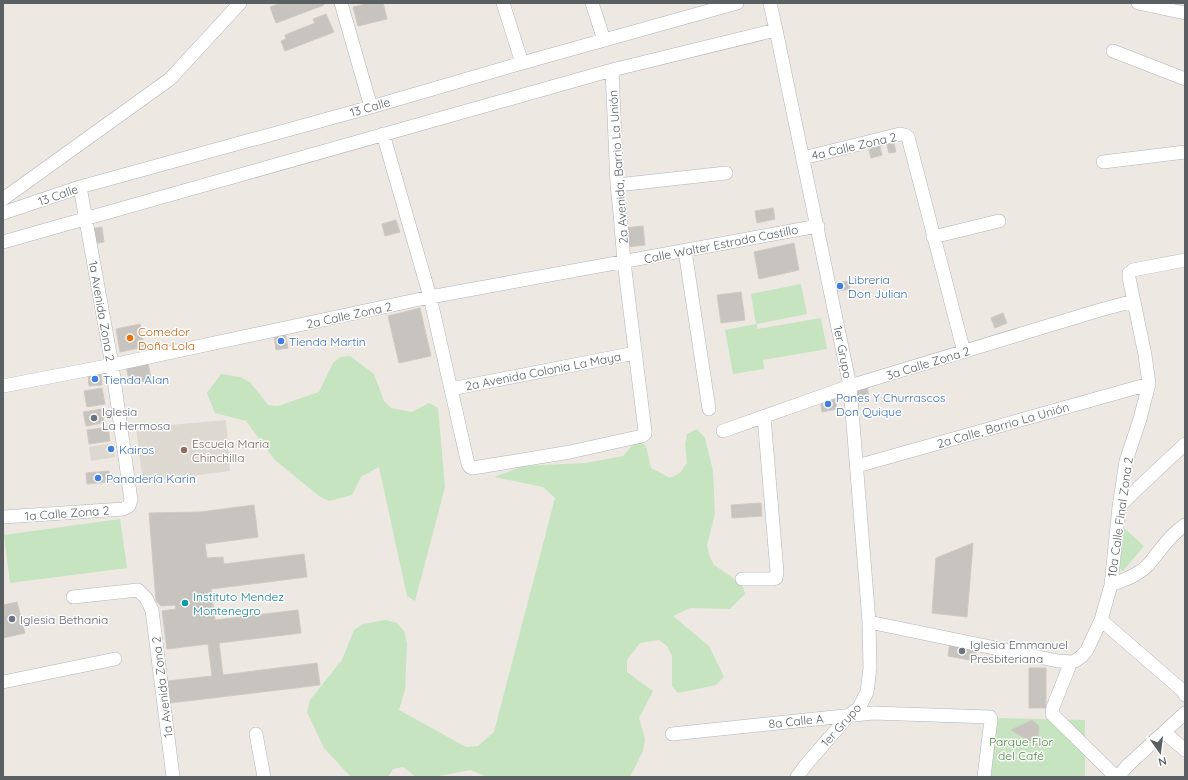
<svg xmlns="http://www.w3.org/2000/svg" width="1188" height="780" viewBox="0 0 1188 780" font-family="Quicksand,sans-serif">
<rect width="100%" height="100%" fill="#ede8e2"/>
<path fill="#ddd8d0" d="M226,420L230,471L143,482L136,428Z
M112,443L115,457L91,461L89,447Z"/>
<path fill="#c5e4bf" d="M801,284L807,314L757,324V329L821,318L827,349L763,360L764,369L733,374L725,330L756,324L751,294Z
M350,356L374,374L384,401L391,408L412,412L429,403L438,408L445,487L415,601L407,596L379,467L361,477L352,495L329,501L319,496L275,460L246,421L215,413L207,393L221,374L240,377L250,382L268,405L278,406L319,392L333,363L340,357Z
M697,429L705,438L713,471L715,514L707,545L709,555L714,565L742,584L745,594L730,609L690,608L673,616L709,646L724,677L716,685L678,693L672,686V656L667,646L659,640L640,643L627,660V672L653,691L639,718L645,739L643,751L630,777H488L470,770L434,777H416L403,767L393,769L388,777L350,776L324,748L307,712L310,700L342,660L354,630L363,624L386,620L397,623L404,631L407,643L405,690L399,710L466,747L478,746L494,732L555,498L543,487L494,477L524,466L586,463L623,456L637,440L646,446L651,468L670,478L680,473L687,463L685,444L687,434Z
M120,519L127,568L10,583L4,535Z
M1125,529L1144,546L1123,571L1116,565L1119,531Z
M993,718L1085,720V777H991Z"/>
<path fill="#c7c3be" stroke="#d1c9c0" d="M282,3H323L324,5L276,23L270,7Z
M370,3H383L387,19L358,26L353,7Z
M326,14L334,32L285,51L281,41L286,39L285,35L315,23L313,19Z
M893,140L896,152L889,153L886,141Z
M879,143L882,155L871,158L868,146Z
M773,208L775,219L757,223L755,211Z
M396,220L400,232L385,236L382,224Z
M643,226L645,245L626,247L624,228Z
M102,227L104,242L91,244L89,229Z
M794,243L799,270L759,279L754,252Z
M848,281L850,289L832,292L830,284Z
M741,292L745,320L721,323L717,295Z
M420,308L431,356L399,363L388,316Z
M1003,313L1007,323L995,328L991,318Z
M140,324L144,347L120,352L116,329Z
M285,333L288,348L276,350L274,335Z
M148,362L151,380L130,384L126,366Z
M101,372L102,385L89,386L88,373Z
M867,385L869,398L856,400L854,387Z
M102,388L105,404L87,407L84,391Z
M835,397L837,409L822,412L820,399Z
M102,409L104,423L86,426L83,412Z
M108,427L110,441L89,444L87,430Z
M109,471L110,482L87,484L86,473Z
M761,503L762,516L732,518L731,505Z
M254,505L258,537L205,544L207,558L223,557L224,564L304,554L307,577L211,589L215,620L298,610L301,633L219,643L223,675L317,663L320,685L170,703L168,681L212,676L208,644L167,649L162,611L176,609L175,605L161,606L156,601L149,513L200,512Z
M973,543L967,617L932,613L936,558Z
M17,602L25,633L3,638V605Z
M950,642L977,647L975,661L948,656Z
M1029,668H1046V708H1029Z
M1032,720L1039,726L1038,746L1011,730Z"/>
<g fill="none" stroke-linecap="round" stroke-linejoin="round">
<g stroke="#b0b4b7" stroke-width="14">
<path id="minor" d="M341,3L371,107
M503,3L522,63
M592,3L604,40
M770,3L776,30L850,386L869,622L870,668L867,692L859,708L849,715L805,766L797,777
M1138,3L1185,13
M1113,51L1185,79
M383,134L430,297L468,464L470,467L473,468L570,452L642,436L645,434V431L624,262L620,213L617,185L612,70
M803,158L900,134L905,135L908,137L964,352
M1103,162L1185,152
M617,185L726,173
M3,199L170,79L240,3
M3,213L80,187L371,107L522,63L737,3
M933,237L999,221
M3,242L612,70L776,30
M685,251L709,409
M3,386L112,365L430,297L818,226
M451,389L635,353
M723,431L850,386L1100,310L1134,301
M857,466L1149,384
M1119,507L1137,489L1185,444
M3,517L123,509L129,506L131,500L112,365L80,187
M742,579H773L776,578L777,572L764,417
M1111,585C1123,580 1137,576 1147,566C1159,553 1169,535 1185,525
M73,597L138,590L146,598L152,610L173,777
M1101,620L1183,691L1185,695
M869,622L1058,661L1071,662L1075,661L1082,656L1087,650L1101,620L1111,585L1119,507L1126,461L1140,419L1149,384L1145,355L1129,278V273L1133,270L1185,260
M1071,662L1053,707L1052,714L1116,777
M3,682L115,659
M1164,732L1185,750
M256,734L264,777
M672,734L873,713L990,717L991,719L984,777
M1118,777L1127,766L1185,713"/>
</g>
<use href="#minor" stroke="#fff" stroke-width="13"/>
</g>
<g fill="#3f7fe0" stroke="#fff" stroke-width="1.5">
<circle cx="840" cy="286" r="4"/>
<circle cx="281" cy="341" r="4"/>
<circle cx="95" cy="379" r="4"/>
<circle cx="828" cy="404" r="4"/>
<circle cx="111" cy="449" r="4"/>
<circle cx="98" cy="478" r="4"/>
</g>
<circle fill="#e8710a" stroke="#fff" stroke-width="1.5" cx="130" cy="338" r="4"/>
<g fill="#6b7280" stroke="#fff" stroke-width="1.5">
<circle cx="94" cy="418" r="4"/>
<circle cx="12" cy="619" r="4"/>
<circle cx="962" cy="651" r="4"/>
</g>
<circle fill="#8d6e63" stroke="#fff" stroke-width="1.5" cx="184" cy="450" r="4"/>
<circle fill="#0f9aa8" stroke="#fff" stroke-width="1.5" cx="185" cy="603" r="4"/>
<g text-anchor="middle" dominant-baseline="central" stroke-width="3" stroke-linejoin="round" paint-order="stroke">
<g font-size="12" fill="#5a5f62" stroke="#fff">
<text transform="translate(370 107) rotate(-16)">13 Calle</text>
<text transform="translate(854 146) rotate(-13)">4a Calle Zona 2</text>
<text transform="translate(618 167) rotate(-94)">2a Avenida, Barrio La Unión</text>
<text transform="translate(58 195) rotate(-19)">13 Calle</text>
<text transform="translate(721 244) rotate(-11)">Calle Walter Estrada Castillo</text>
<text transform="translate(102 311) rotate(80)">1a Avenida Zona 2</text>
<text transform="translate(349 315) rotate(-12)">2a Calle Zona 2</text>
<text transform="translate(843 352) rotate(79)">1er Grupo</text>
<text transform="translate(928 363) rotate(-17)">3a Calle Zona 2</text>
<text transform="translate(543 371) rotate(-11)">2a Avenida Colonia La Maya</text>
<text transform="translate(1003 425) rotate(-16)">2a Calle, Barrio La Unión</text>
<text transform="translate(67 513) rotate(-4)">1a Calle Zona 2</text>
<text transform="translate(1120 517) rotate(-82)">10a Calle Final Zona 2</text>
<text transform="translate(162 687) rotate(-97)">1a Avenida Zona 2</text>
<text transform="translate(796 721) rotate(-6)">8a Calle A</text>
<text transform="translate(841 725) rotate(-48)">1er Grupo</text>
</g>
<g font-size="12" fill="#366cbe" stroke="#fff" text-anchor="start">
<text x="848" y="279">Libreria<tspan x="848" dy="14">Don Julian</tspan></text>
<text x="289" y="341">Tienda Martin</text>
<text x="103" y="379">Tienda Alan</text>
<text x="836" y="397">Panes Y Churrascos<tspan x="836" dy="14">Don Quique</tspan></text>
<text x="119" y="449">Kairos</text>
<text x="106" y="478">Panadería Karin</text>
</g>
<g font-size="12" fill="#c56008" stroke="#fff" text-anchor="start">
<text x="138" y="331">Comedor<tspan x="138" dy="14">Doña Lola</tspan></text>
</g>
<g font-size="12" fill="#5b616d" stroke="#fff" text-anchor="start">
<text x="102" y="411">Iglesia<tspan x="102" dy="14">La Hermosa</tspan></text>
<text x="20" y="619">Iglesia Bethania</text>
<text x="970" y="644">Iglesia Emmanuel<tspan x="970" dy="14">Presbiteriana</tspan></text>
</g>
<g font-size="12" fill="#785e54" stroke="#fff" text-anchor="start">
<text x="192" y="443">Escuela Maria<tspan x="192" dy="14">Chinchilla</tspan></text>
</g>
<g font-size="12" fill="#0d838f" stroke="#fff" text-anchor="start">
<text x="193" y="596">Instituto Mendez<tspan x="193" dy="14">Montenegro</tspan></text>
</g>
<g font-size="12" fill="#418537" stroke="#fff">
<text x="1021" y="741">Parque Flor<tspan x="1021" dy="14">del Café</tspan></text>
</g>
</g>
<rect width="1188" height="780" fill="none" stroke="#5a5f62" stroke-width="8"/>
<g transform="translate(1160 752) rotate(166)" stroke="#ffffff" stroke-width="3" paint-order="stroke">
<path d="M0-3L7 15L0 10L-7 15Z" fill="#5a5f62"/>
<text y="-6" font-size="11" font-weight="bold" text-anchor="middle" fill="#5a5f62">N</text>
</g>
</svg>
